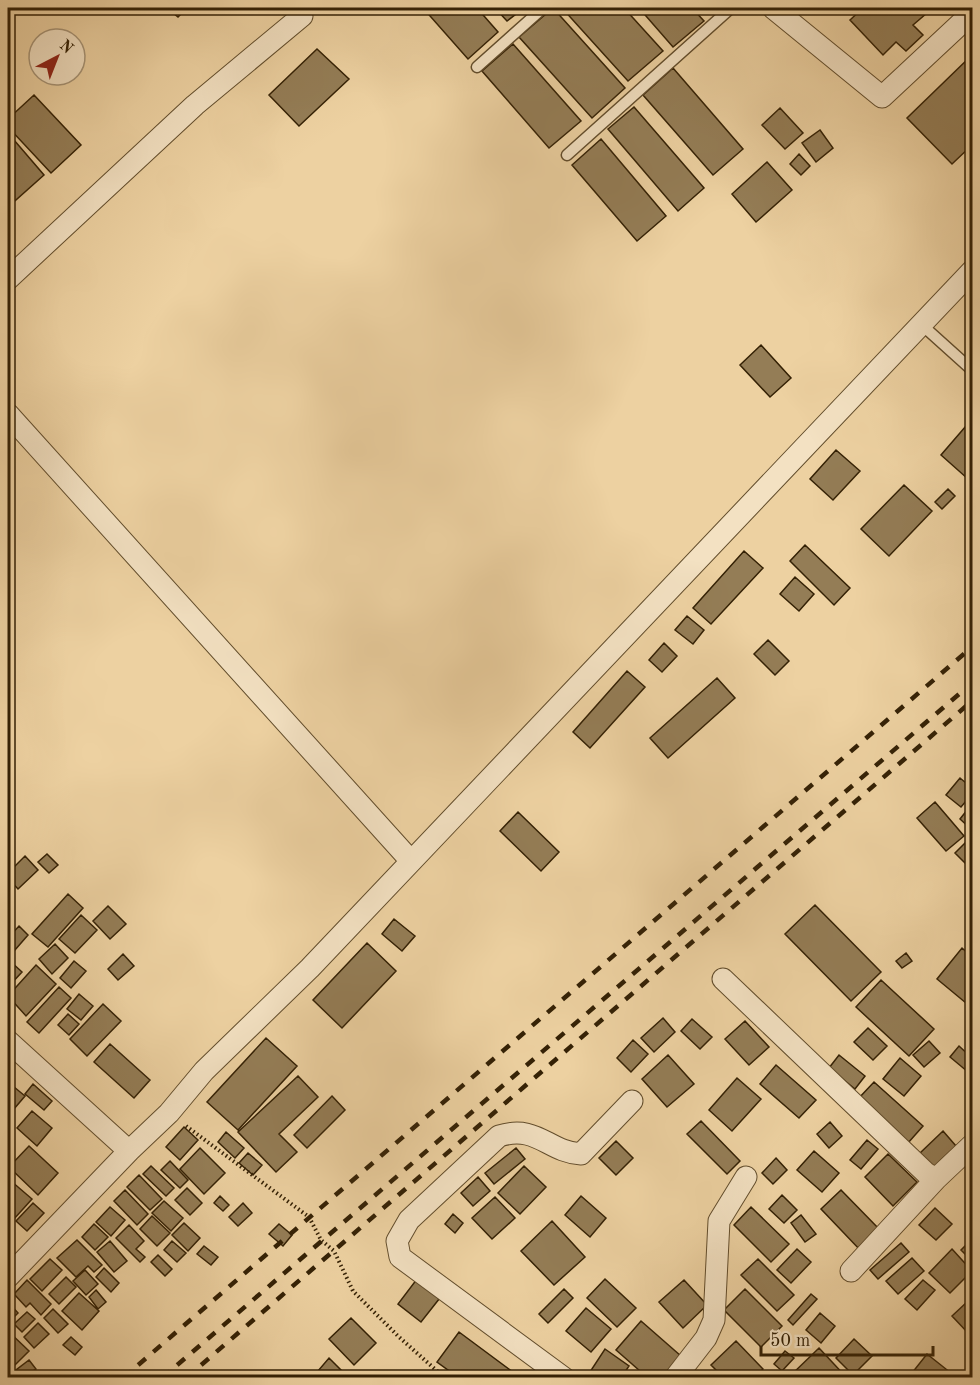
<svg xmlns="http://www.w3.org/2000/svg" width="980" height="1385" viewBox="0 0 980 1385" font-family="'Old Standard TT',serif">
<rect width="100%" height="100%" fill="#edd1a1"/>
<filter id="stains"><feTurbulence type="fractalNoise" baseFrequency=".00333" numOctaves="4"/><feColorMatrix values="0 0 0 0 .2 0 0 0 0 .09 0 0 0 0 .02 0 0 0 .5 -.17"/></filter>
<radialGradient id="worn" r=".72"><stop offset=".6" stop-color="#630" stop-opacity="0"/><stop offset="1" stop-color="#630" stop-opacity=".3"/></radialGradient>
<path fill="#947d56" stroke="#342105" stroke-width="1.5" d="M167,8H187L178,17Z
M423,8H477L498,32L468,59Z
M495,8H524L507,21Z
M553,8L625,88L592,118L519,37Z
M562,8H624L663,51L628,81Z
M639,8H692L704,21L673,47Z
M863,8H922L927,13L913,25L923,35L906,51L896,42L883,55L850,20Z
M513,44L581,121L549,148L482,71Z
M317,49L349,79L299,126L269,95Z
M972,55V145L952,164L907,118Z
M673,68L743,149L713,175L643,95Z
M34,95L81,145L51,173L8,127V119Z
M634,107L704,188L678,211L608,129Z
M780,108L803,133L785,149L762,125Z
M820,130L833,148L816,162L802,143Z
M8,133L44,175L8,207Z
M601,139L666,216L637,241L572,165Z
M799,154L810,166L801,175L790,164Z
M767,162L792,190L756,222L732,194Z
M761,345L791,378L770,397L740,365Z
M972,419V474L968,479L941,455Z
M836,450L860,471L833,500L810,479Z
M904,485L932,511L889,556L861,529Z
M948,489L955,496L942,509L935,502Z
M805,545L850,588L834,605L790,561Z
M744,551L763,568L711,624L693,608Z
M795,577L814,594L799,611L780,594Z
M687,616L704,630L693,644L675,630Z
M768,640L789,661L775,675L754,654Z
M664,643L677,656L662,672L649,660Z
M627,671L645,687L590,748L573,732Z
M717,678L735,698L668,758L650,738Z
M960,778L972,788V794L961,807L946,795Z
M935,802L964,836L946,851L917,818Z
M972,804V830L960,819Z
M518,812L559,852L541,871L500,831Z
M968,840L972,844V870L955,853Z
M47,854L58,865L49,873L38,862Z
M25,856L38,870L18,889L8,878V873Z
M68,894L83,908L48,947L32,934Z
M815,905L881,972L851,1001L785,934Z
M108,906L126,924L110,939L93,921Z
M81,915L97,930L75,953L59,939Z
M394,919L415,936L402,951L382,934Z
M19,926L28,935L8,958V938Z
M367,943L396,971L342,1028L313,1000Z
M55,944L68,958L52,974L39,959Z
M962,948L972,957V995L966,1003L937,979Z
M906,953L912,961L902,968L896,961Z
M123,954L134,966L118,980L108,969Z
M10,961L22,972L8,987V963Z
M74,961L86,971L71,988L60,978Z
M36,965L56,984L26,1016L8,996Z
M881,980L934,1029L909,1056L856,1007Z
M59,987L71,998L39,1033L27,1022Z
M79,994L93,1006L81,1020L67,1009Z
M103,1004L121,1021L87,1056L70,1039Z
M68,1014L79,1024L69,1035L58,1025Z
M663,1018L675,1032L654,1052L641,1038Z
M692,1019L712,1037L700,1049L681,1031Z
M745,1021L769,1047L749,1065L725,1039Z
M868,1028L887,1046L873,1060L854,1042Z
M266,1038L297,1066L238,1130L207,1102Z
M633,1040L648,1054L631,1072L617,1058Z
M929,1041L940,1053L924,1067L913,1055Z
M110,1044L150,1080L134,1098L94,1062Z
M959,1046L972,1058V1066L968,1072L950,1057Z
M668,1055L694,1084L667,1107L642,1079Z
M839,1055L865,1076L855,1089L829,1068Z
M900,1058L921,1076L904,1096L883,1079Z
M776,1065L816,1100L799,1118L760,1084Z
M298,1076L318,1097L279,1134L297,1152L276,1172L238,1132Z
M737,1078L761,1099L732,1131L709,1110Z
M8,1082L25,1096L8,1116Z
M874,1082L923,1126L908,1143L858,1099Z
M33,1084L52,1101L44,1110L25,1094Z
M332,1096L345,1110L307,1148L294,1135Z
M32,1111L52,1128L37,1146L17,1128Z
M701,1121L740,1161L727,1174L687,1134Z
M830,1122L842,1136L829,1148L817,1134Z
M184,1127L198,1140L180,1160L166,1147Z
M943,1131L956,1146L933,1168L919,1154Z
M226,1132L244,1148L235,1158L218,1142Z
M867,1140L878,1149L861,1169L850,1160Z
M616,1141L633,1158L616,1175L599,1158Z
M29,1146L58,1173L38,1195L9,1167Z
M200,1148L225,1173L204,1194L180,1169Z
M516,1148L525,1159L494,1184L485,1173Z
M814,1151L839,1173L822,1192L797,1170Z
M248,1153L262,1165L253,1175L239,1163Z
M888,1154L917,1182L893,1206L865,1177Z
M776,1158L787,1170L773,1184L762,1173Z
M170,1161L188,1180L180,1188L161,1170Z
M151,1166L174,1188L166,1196L143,1174Z
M524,1166L546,1187L520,1214L498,1193Z
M139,1175L162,1199L150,1210L127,1187Z
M478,1177L490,1191L473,1206L461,1193Z
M11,1181L32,1199L14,1219L8,1213V1185Z
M187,1188L202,1203L190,1215L175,1200Z
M125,1190L148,1214L137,1225L114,1201Z
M841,1190L881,1231L861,1251L821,1209Z
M782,1195L797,1210L784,1223L769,1209Z
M220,1196L229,1205L223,1211L214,1203Z
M581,1196L606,1218L590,1237L565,1215Z
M495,1197L515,1218L492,1239L472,1218Z
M164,1201L183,1218L171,1231L152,1213Z
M33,1203L44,1213L27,1231L16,1221Z
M243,1203L252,1213L238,1226L229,1217Z
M110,1207L125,1220L111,1236L96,1222Z
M751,1207L789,1244L771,1262L734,1225Z
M935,1208L952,1224L936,1240L919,1225Z
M453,1214L463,1223L455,1233L445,1224Z
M801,1215L816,1234L805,1242L791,1223Z
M152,1216L170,1233L157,1246L140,1229Z
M552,1221L585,1257L554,1285L521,1251Z
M184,1223L200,1238L188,1251L172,1235Z
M94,1224L108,1237L95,1250L82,1237Z
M279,1224L292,1235L283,1246L269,1234Z
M129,1225L144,1241L136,1249L145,1257L140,1262L116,1238Z
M77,1240L102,1265L94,1272L88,1266L76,1277L57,1258Z
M971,1240L972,1242V1261L961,1250Z
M110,1241L127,1261L114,1272L97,1252Z
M172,1241L186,1253L177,1262L164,1250Z
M901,1243L909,1252L878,1279L870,1270Z
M204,1246L218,1257L211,1265L197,1254Z
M797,1249L811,1262L791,1283L777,1270Z
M952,1249L972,1271L950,1293L929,1273Z
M158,1255L172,1269L165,1276L151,1262Z
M912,1258L924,1271L898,1294L886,1281Z
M50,1259L62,1270L42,1291L30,1279Z
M758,1259L794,1295L777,1311L741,1275Z
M104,1268L119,1283L111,1292L96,1277Z
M85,1270L98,1284L86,1295L73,1281Z
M420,1275L443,1294L421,1322L398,1304Z
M66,1277L76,1287L59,1304L49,1294Z
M605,1279L636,1308L617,1327L587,1298Z
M27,1280L51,1304L41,1315L30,1303L26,1307L14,1294Z
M684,1280L707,1305L683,1328L659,1302Z
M923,1280L935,1290L917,1310L905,1299Z
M564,1289L573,1298L548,1323L539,1314Z
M745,1289L782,1326L761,1347L724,1310Z
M96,1290L106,1302L98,1309L89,1297Z
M79,1293L99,1311L82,1330L62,1311Z
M811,1294L817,1299L793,1325L788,1320Z
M8,1302L18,1313L8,1323Z
M967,1302L972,1307V1329L968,1333L952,1316Z
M586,1308L611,1329L591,1352L566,1331Z
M53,1309L68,1324L58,1333L44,1318Z
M27,1312L35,1319L22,1332L14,1324Z
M820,1313L835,1326L821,1343L806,1330Z
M351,1318L376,1343L354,1365L329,1339Z
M641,1321L681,1356L662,1378H648L616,1350Z
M38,1323L49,1334L34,1348L24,1337Z
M8,1331L29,1351L12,1368L8,1363Z
M459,1332L521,1378H459L437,1362Z
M71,1337L82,1347L75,1355L63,1345Z
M854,1339L872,1356L853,1375L836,1358Z
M736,1341L763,1369L754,1378H724L711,1365Z
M819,1348L847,1378H788Z
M605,1349L629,1366L621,1378H586Z
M785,1351L794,1358L782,1371L774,1364Z
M927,1354L956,1377V1378H908Z
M329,1358L344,1373L339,1378H312Z
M29,1360L36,1369L22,1378L16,1370Z"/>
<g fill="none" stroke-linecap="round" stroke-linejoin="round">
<g stroke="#624d2c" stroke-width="13">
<path id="service" d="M477,67L543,8
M567,155L731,8
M922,325L972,370"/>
</g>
<g stroke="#624d2c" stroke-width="23">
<path id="minor" d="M773,8L882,97L972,13
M8,279L195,105L302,16
M8,414L411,861
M723,979L926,1173L936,1179L972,1145
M8,1041L129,1151
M851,1271L936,1179
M8,1277L129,1151L169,1113L204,1071L310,968L972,271
M564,1378L400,1257L397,1241L409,1220L499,1136C537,1124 548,1152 581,1154L632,1101
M675,1378L706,1338L714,1320L719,1221L746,1177"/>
</g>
<path stroke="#342105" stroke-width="4" stroke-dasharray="1.5 3" stroke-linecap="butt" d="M186,1126L309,1217L321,1240L334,1251L353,1291L398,1336L445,1378"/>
<use href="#service" stroke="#f3e1c2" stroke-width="10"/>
<use href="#minor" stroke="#f3e1c2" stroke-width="21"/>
<path stroke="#342105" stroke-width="4.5" stroke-dasharray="10 10" stroke-linecap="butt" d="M123,1378L972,647
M162,1378L972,683
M186,1378L972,701"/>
</g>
<rect width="980" height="1385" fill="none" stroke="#edd1a1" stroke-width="30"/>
<rect x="9" y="9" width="962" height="1367" fill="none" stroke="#342105" stroke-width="3"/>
<rect x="15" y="15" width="950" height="1355" fill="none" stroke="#342105" stroke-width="1.5"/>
<g transform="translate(57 57) rotate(42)"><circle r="28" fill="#f3e1c2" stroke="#a79476" stroke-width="1.5"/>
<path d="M0-4.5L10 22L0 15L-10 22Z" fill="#8f2418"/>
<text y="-9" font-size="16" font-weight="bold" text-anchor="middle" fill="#342105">N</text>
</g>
<path d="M761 1346v9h172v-9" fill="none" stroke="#342105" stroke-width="3"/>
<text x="770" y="1346" font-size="18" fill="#342105" stroke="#f3e1c2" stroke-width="4.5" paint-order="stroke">50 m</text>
<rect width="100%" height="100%" filter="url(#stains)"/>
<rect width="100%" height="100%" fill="url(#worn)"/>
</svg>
